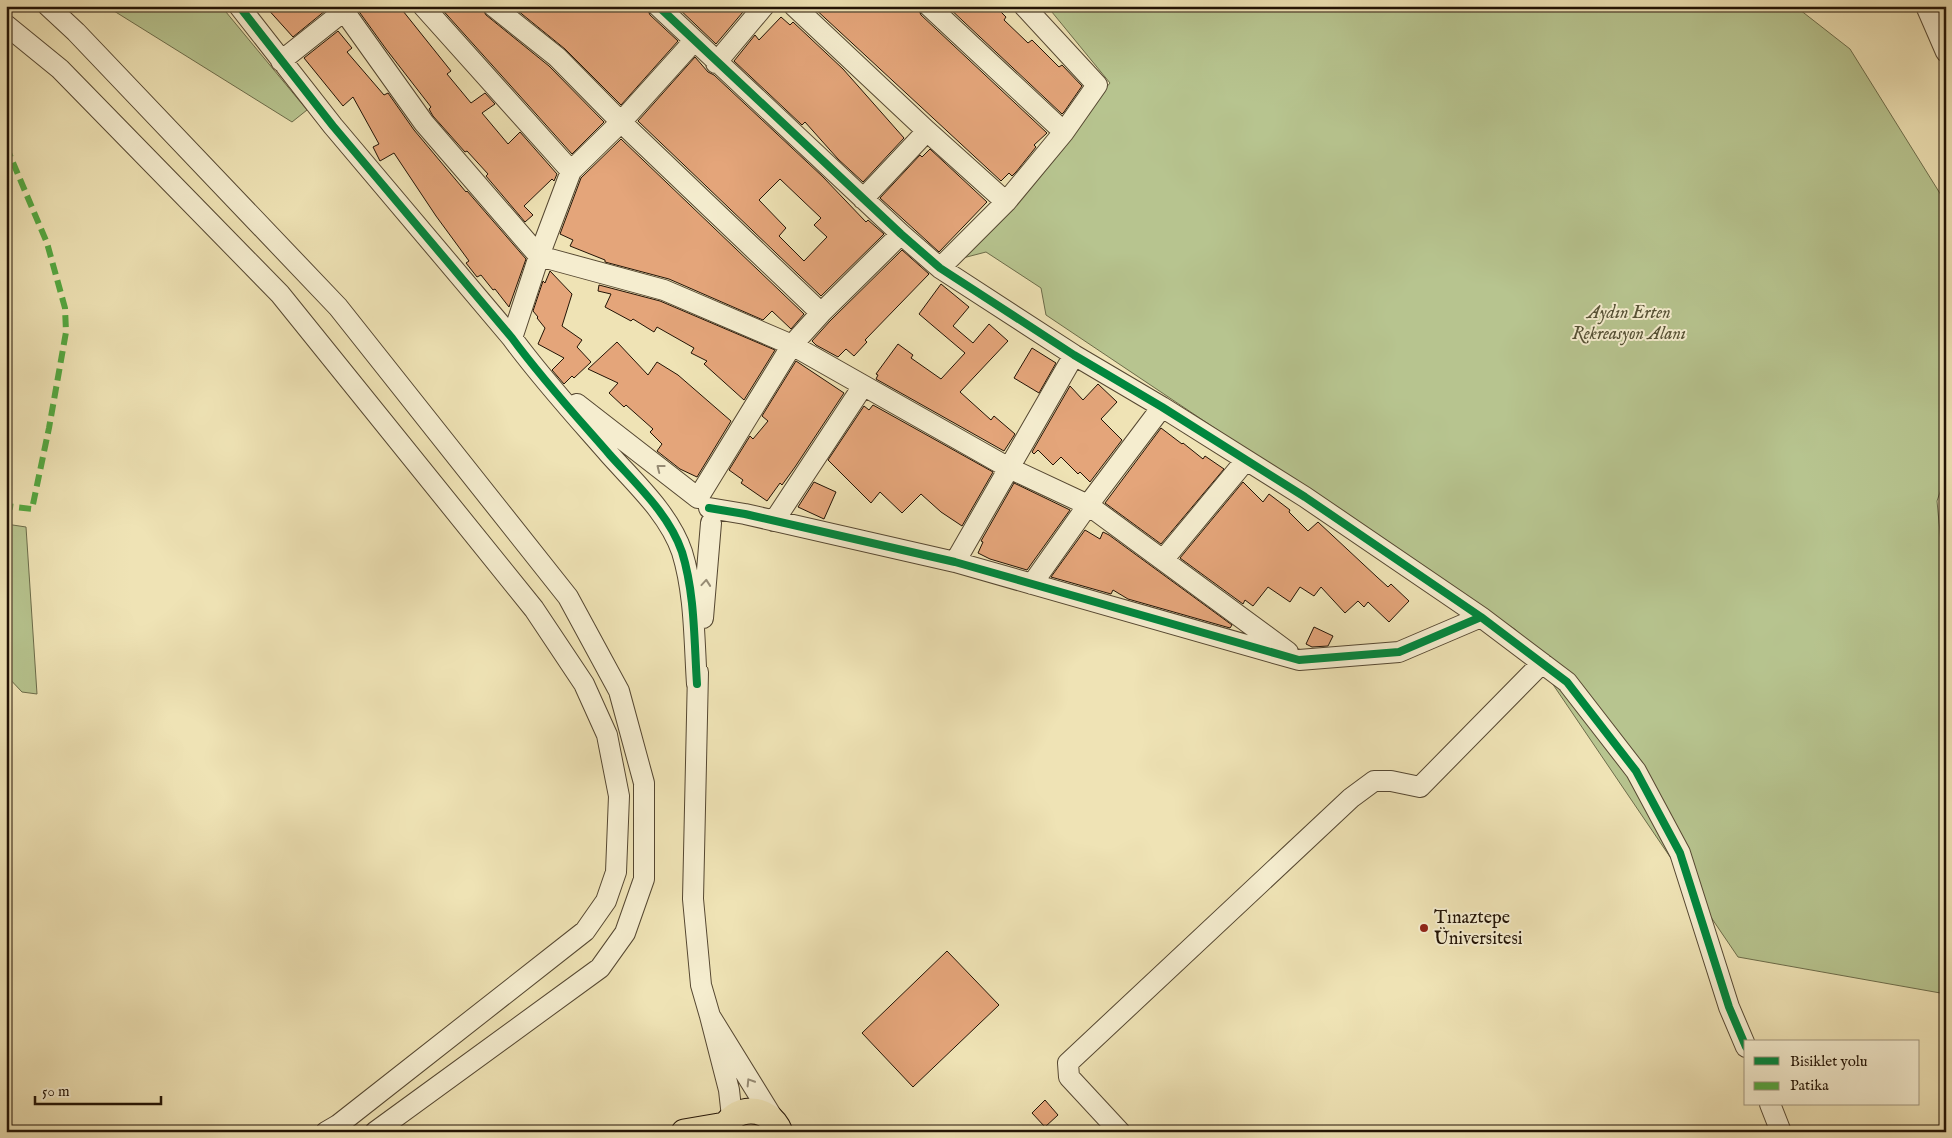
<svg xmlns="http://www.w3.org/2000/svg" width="1952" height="1138" viewBox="0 0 1952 1138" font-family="'IM FELL English',serif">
<rect width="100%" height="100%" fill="#efe3b5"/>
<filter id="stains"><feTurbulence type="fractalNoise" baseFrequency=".004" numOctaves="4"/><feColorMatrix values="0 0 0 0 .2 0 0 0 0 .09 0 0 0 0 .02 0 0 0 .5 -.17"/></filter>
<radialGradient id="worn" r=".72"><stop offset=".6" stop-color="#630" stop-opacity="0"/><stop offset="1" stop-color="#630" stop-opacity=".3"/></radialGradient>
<path fill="#b7c48f" stroke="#6c6c4a" d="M106,6H221L307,110L292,122Z
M1047,6H1795L1850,49L1946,203V475L1937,501L1946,595V994L1738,957L1516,630L1046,315L1041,288L986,252L959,259L1110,83Z
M6,524L26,527L37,694L22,692L6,675Z"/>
<path fill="#e4a57a" stroke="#221305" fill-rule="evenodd" d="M265,6H331L293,37Z
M355,6H399L451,71L447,74L471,103L485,93L495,104L482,113L508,144L520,132L557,174L554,181L552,179L524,206L533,215L525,222L486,176L488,174L467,151L465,152L433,116L429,109L431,107L386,49Z
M439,6H481L486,15L549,66L604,122L572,154Z
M512,6H646L650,15L678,41L621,105L565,49Z
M676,6H748L716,44Z
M812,6H917L921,15L1047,133L1034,145L1036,147L1016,172L1012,176L1009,173L1001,181Z
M947,6H995L1006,17L1004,20L1028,43L1032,40L1059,67L1062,65L1082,86L1064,112L1062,114Z
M781,17L790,25L793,22L843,69L904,138L863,182L838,159L805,122L802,125L734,61L755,35L759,40Z
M338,31L352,48L347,52L384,95L388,93L414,130L466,192L467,191L526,259L509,307L495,289L493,290L481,275L477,277L466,263L469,261L436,216L394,153L380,161L373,147L379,144L353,97L343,106L304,58Z
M695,57L708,72L714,75L823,177L866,222L868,220L884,234L821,296L638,121ZM780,179L821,218L814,225L827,237L804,261L779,236L786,228L759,200Z
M621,139L804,314L791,329L772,311L763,320L669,279L605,262V260L570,246L573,240L560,234L581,178Z
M930,149L987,202L939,252L880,198L920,155L922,157Z
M902,250L929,274L865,340L867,342L854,356L846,349L838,357L816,345L812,341L830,321Z
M550,271L572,294L562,326L582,340L577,347L591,362L574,378L572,376L564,384L552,370L564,358L538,344L545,328L537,318L538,317L533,311L543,281L545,283Z
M941,284L969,307L953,326L973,343L989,324L1008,341L960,392L991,420L994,416L1015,434L1004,451L876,379L878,375L876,374L898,344L913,355L911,358L941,379L965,353L919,314Z
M599,285L660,301L775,350L744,400L704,364L707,361L691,353L694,348L657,327L654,332L633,319L631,321L605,307L611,294L598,291Z
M617,342L648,375L657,362L678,375L731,421L697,477L680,469L657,451L662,444L650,432L653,429L626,405L624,407L609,393L618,383L588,369Z
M1032,348L1056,363L1039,393L1014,378Z
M796,361L844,393L795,467L782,485L780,483L767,501L741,483L743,480L729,470L750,436L753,439L768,421L762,416Z
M1098,384L1117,402L1101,419L1122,440L1090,482L1080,472L1078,474L1061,457L1053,465L1038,450L1034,454L1032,452L1070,386L1083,400Z
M873,405L993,472L962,526L941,512L921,494L902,513L880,492L871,503L828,460L864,406L869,410Z
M1161,428L1182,444L1183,443L1203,459L1205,456L1224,469L1161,544L1105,503Z
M814,482L836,492L824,519L798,507Z
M1243,482L1263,502L1269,494L1290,510L1289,512L1308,531L1318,522L1377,577L1388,587L1391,584L1409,601L1389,622L1368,602L1364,607L1358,601L1345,613L1321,587L1314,596L1300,587L1290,602L1268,587L1253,606L1245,600L1243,604L1180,558Z
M1014,483L1070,510L1027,570L990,559L978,553L983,542L981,541Z
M1085,530L1100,539L1103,532L1109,535L1232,625L1230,628L1128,599L1113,590L1111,594L1051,577Z
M1314,627L1333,636L1328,646L1312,647L1306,644Z
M947,951L999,1005L913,1087L862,1033Z
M1045,1100L1058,1115L1045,1127L1032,1113Z"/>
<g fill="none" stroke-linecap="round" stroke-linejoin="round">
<g stroke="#554731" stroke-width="22">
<path id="minor" d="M48,6L76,32L338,307L568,597L619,691L644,783V879L625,933L600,968L375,1132
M239,6L333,126L512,338C542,379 576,416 610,455C636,484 669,514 682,552C695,594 694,640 697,684
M423,6L571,171L539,256L664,290L792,345L1009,468L1088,505L1288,652
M493,6L557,57L621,122L821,313
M658,6L901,234L940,268L1074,355L1162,407L1305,497L1481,617
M794,6L927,131L1006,202
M929,6L1064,132
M1926,6L1946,52
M6,25L60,69L280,294L534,609L584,684L607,735L619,796L616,872L606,901L585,931L338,1125L326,1132
M281,61L344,11L424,123L539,256L512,338
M716,63L764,6
M571,171L621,122L694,41
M863,199L927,131
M940,268L1006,202L1064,132L1097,85L1024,6
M577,404L698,498L792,345L821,313L901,234
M709,508L745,514L955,562L1299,660L1399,652L1481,617L1567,682L1636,771L1680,853L1729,1007L1746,1047
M774,521L863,386
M1163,560L1246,460
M955,562L1074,355
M1032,584L1088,505L1162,407
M703,618L711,523
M698,672L693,899L701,985L710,1016
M1770,1104L1781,1132
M732,1117L729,1090L710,1016L776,1123
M1120,1132L1069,1077L1068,1063L1351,798L1374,781H1391L1420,787L1542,663"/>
</g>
<g stroke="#221305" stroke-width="27">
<path id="major" d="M684,1132L725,1125
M722,1132C733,1104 769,1104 780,1132"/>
</g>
<use href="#minor" stroke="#f5edcf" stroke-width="20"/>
<use href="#major" stroke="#efe3b5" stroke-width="25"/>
<path stroke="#53a840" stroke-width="6" stroke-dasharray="12 6" stroke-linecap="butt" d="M6,146L47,243L65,308L66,332L49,428L32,509L6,506"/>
<g stroke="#f5edcf" stroke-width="11">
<path id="cycleway" d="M239,6L333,126L512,338C542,379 576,416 610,455C636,484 669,514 682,552C695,594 694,640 697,684
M658,6L901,234L940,268L1074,355L1162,407L1305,497L1481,617
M709,508L745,514L955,562L1299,660L1399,652L1481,617L1567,682L1636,771L1680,853L1729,1007L1746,1047"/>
</g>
<use href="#cycleway" stroke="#00873e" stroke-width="8"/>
</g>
<defs><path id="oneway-chevron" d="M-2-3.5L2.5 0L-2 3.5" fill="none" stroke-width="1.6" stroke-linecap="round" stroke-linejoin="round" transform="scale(1.25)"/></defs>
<g stroke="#968b74">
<use href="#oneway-chevron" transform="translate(660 468) rotate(-142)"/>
<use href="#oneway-chevron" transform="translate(706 583) rotate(-85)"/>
<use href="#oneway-chevron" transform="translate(750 1082) rotate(-122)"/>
</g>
<circle fill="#8f2418" stroke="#f5edcf" stroke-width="2" cx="1424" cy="928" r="5"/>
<g text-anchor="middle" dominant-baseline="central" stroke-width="4" stroke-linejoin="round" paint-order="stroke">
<g font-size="18" font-style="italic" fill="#565135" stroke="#f5edcf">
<text x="1629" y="313">Aydın Erten<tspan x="1629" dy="21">Rekreasyon Alanı</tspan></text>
</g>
<g font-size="18" fill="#221305" stroke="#f5edcf" text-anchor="start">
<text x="1434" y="918">Tınaztepe<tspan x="1434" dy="21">Üniversitesi</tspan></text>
</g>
</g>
<rect width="1952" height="1138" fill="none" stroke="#efe3b5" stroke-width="25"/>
<rect x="8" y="8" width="1937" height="1123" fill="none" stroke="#221305" stroke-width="2.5"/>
<rect x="12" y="12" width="1927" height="1113" fill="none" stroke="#221305"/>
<rect x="1744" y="1040" width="175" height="65" fill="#f5edcf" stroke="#a1967e"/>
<rect x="1754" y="1057" width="25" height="8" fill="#00873e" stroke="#a1967e"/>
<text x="1790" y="1066" font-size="15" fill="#221305">Bisiklet yolu</text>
<rect x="1754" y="1082" width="25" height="8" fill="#53a840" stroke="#a1967e"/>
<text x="1790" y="1090" font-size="15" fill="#221305">Patika</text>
<path d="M35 1096v8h126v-8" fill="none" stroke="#221305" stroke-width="2.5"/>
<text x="42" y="1096" font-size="15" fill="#221305" stroke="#f5edcf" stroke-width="4" paint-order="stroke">50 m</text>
<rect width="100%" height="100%" filter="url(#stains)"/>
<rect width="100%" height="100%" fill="url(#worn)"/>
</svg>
